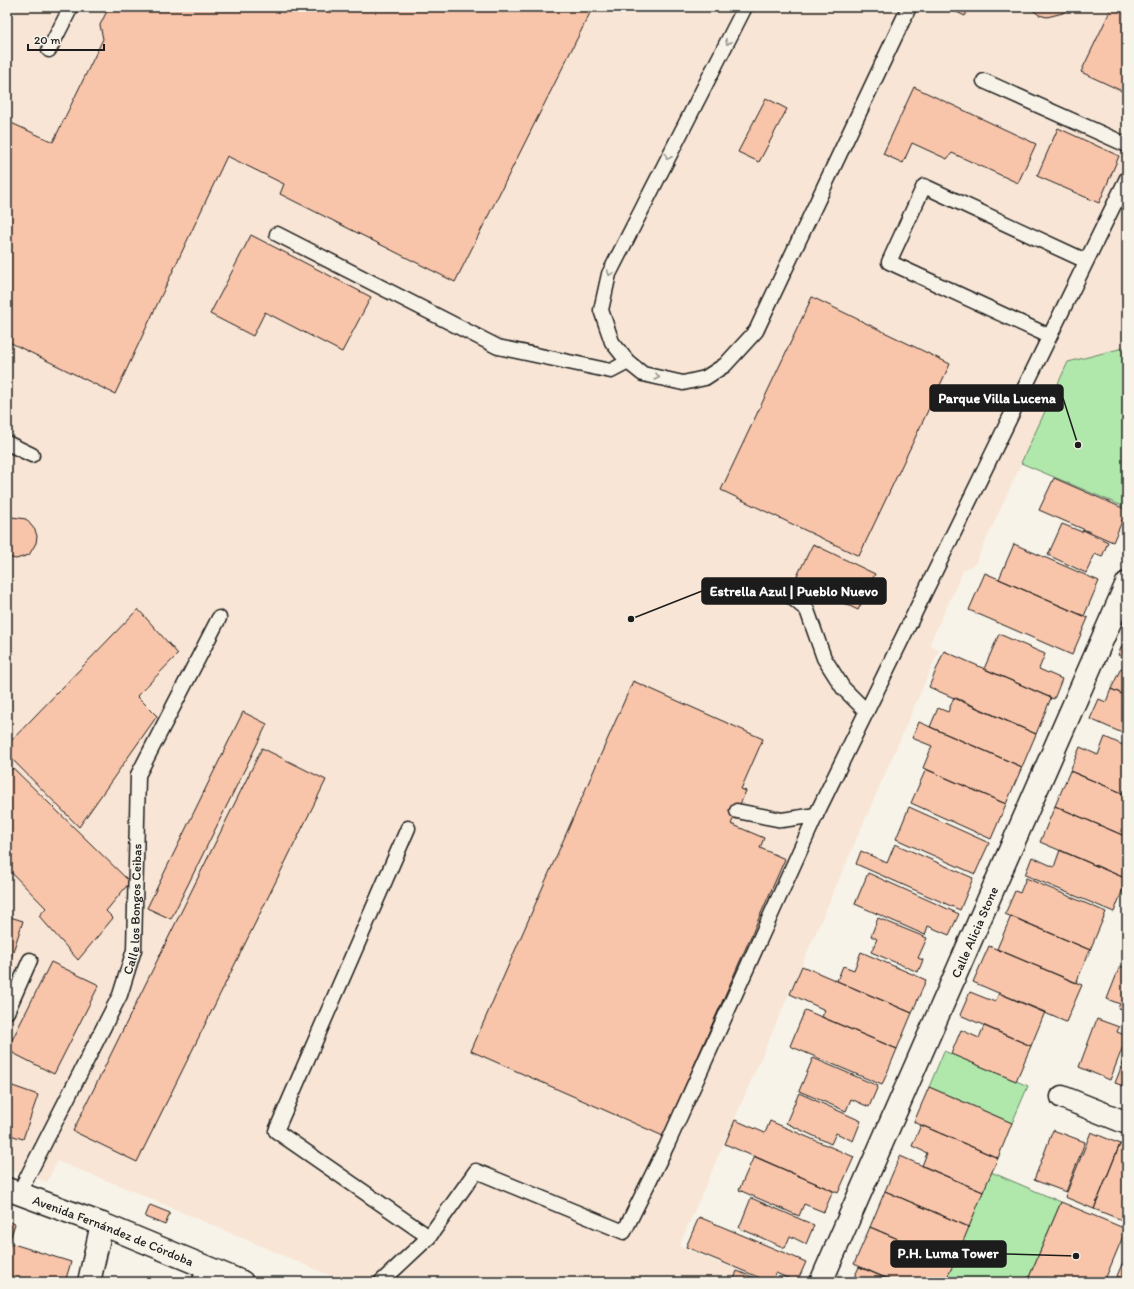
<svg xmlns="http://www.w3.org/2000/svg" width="1134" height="1289" viewBox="0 0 1134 1289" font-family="Itim,sans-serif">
<rect width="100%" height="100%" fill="#f7f3e8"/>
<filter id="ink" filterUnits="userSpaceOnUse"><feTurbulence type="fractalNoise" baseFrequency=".025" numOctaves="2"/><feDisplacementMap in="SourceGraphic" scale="8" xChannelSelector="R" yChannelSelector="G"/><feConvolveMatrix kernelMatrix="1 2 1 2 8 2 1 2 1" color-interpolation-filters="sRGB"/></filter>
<g filter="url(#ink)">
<path fill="#f8e5d5" d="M18,7H1127V347L1068,362L975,564L964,569L929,645L939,650L679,1246L765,1282H345L128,1189L57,1161L47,1182L7,1169V25Z"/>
<path fill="#b0e8ac" stroke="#668264" d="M1127,347V508L1021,463L1068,362Z
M944,1051L1028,1086L1012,1123L929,1087Z
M991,1172L1061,1202L1027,1282H945Z"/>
<path fill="#f9c5aa" stroke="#1c1c1c" d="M109,7H593L455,282L280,194L284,184L227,156L115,394L7,341V121L53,142L103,39L100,25Z
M946,7H969L965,16Z
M1029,7H1069L1063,13L1047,17L1039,15Z
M1112,7H1127V86L1124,92L1081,72Z
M914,87L1036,144L1018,183L952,153L947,159L912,143L903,163L883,154Z
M766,98L787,109L759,162L738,152Z
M1058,128L1119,156L1099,203L1037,176Z
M251,235L371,297L342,352L265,312L253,336L210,314Z
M812,297L950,364L859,556L721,490Z
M1054,478L1127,510L1113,542L1039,510Z
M12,517L26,519L35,530L37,536L36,543L29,555L16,559L7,557V519Z
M1062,524L1082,532L1083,530L1108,542L1102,557L1095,554L1086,573L1048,555Z
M813,544L875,574L858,610L795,580Z
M1014,544L1099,581L1084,616L999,579Z
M985,573L1088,618L1072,655L969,610Z
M138,609L178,654L137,696L157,716L79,827L7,754V745Z
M999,634L1045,654L1039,669L1062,679L1054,699L984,669Z
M1127,634V659L1118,655Z
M944,651L1051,698L1036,734L929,687Z
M1121,668L1127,671V696L1111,689Z
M633,681L763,739L741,789L746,791L731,824L764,838L760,848L785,859L663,1136L471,1051Z
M1111,689L1127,696V735L1090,719L1099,699L1106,702Z
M954,697L1036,734L1022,767L930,727L938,708L948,712Z
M243,712L267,724L171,919L147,908Z
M919,722L1022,767L1006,804L923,768L932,746L912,738Z
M1105,737L1127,747V795L1070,771L1080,747L1098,755Z
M262,748L326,780L137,1162L73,1131Z
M13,768L130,882L106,911L113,918L78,960L39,916L46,908L7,868V774Z
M926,769L1006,804L991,839L911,803Z
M1070,771L1127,795V837L1055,806Z
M1055,806L1127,837V879L1040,842Z
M909,807L989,843L975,874L896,839Z
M895,844L973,878L960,910L856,864L861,851L887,863Z
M1060,850L1127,879V890L1123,889L1114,912L1025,875L1032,857L1054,867Z
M868,873L959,914L949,935L928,926L925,935L855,904Z
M1026,878L1106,912L1090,950L1005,914L1015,891L1020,893Z
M7,916L23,921L7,970Z
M1011,916L1090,950L1076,983L997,949Z
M878,918L927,938L918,958L923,960L918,972L871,952L877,939L871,936Z
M989,946L1082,985L1066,1022L973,982Z
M861,952L926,980L912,1013L837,981L843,966L854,970Z
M51,962L99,985L54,1074L7,1050Z
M802,966L912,1013L897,1049L822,1017L825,1010L790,994Z
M1120,966L1127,969V1011L1118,1008L1120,1004L1107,999Z
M970,992L995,1002L999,993L1045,1012L1031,1046L960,1015Z
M805,1010L897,1049L882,1085L790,1046Z
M1097,1019L1119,1027L1117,1032L1127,1036L1110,1080L1079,1067Z
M984,1026L1031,1046L1016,1081L951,1054L961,1030L979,1038Z
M1127,1053V1087L1115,1083Z
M813,1058L878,1086L869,1107L851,1099L846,1111L799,1091Z
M7,1084L38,1095L23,1139L7,1134Z
M929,1087L1012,1123L998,1158L914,1122Z
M799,1093L861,1121L853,1141L836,1133L831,1144L786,1123Z
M735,1120L765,1133L770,1121L854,1157L838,1193L725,1144Z
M921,1125L998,1158L983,1192L922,1166L927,1153L912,1146Z
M1053,1130L1085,1142L1066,1192L1034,1180Z
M1091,1132L1120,1144L1094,1209L1065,1197Z
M1120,1144L1127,1147V1209L1122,1220L1094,1209Z
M754,1156L833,1191L824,1212L804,1204L799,1216L739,1190Z
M900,1156L983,1192L969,1227L885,1191Z
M885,1191L969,1227L954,1263L870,1227Z
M751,1198L814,1225L806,1244L790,1236L785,1248L739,1228Z
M1061,1202L1126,1229L1104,1282H1027Z
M150,1205L170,1213L165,1225L145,1217Z
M699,1217L806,1262L797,1282L776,1273L772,1282H770L686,1247Z
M7,1221L15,1224L7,1248Z
M870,1227L954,1263L945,1282H895L854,1264Z
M10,1243L71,1262L65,1282H7V1254Z
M1127,1252V1282H1120L1121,1278L1117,1276Z
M859,1267L895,1282H852Z
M737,1271L765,1282H733Z"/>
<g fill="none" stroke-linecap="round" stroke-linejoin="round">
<g stroke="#1c1c1c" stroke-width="17">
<g id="lane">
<path d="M745,7L609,274L601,310L612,342L628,362L643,374L683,383L705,378L725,365L756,331L909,7"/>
<path d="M49,50L71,7"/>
<path d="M984,81L1127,145"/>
<path d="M277,234L498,347L611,371L628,362"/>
<path d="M1049,336L889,262L924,186L1086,261"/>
<path d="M7,443L32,455"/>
<path d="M778,586L807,610L824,658L843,688L866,711"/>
<path d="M737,811L782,820L816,815"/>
<path d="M7,1012L30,960"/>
<path id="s1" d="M19,1193L120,995L134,950L138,775L219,618"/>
<path d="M429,1237L476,1171L624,1232L667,1145L816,815L1127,178"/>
<path d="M199,1282L206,1266"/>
<path d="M381,1282L429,1237L276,1131L408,828"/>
</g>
</g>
<g stroke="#1c1c1c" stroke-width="25">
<g id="street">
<path d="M1062,1097L1127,1123"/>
<path d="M89,1282L102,1224"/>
<path id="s2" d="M821,1282L1127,583"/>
</g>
</g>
<g stroke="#1c1c1c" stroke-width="25">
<g id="secondary">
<path id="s3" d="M7,1189L102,1224L242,1282"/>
</g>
</g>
<use href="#lane" stroke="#f7f3e8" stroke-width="14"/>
<use href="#street" stroke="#f7f3e8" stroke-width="22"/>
<use href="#secondary" stroke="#f7f3e8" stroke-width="22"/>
</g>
<defs><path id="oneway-chevron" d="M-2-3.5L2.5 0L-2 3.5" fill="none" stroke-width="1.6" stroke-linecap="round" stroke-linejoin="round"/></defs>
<g stroke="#94928c">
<use href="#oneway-chevron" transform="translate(728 42) rotate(117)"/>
<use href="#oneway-chevron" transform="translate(668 157) rotate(117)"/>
<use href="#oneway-chevron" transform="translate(610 273) rotate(111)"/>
<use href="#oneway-chevron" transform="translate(657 377) rotate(14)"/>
</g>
</g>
<g text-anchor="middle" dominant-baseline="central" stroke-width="3" stroke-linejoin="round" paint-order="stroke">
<g font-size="13" fill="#1c1c1c" stroke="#f7f3e8">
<text stroke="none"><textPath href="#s1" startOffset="310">Calle los Bongos Ceibas</textPath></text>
<text stroke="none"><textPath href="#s2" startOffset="382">Calle Alicia Stone</textPath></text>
<text stroke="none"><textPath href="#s3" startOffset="114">Avenida Fernández de Córdoba</textPath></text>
</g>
</g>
<path fill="none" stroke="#1c1c1c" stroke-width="1.5" d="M1078 445L1063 398M631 619L702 591M1076 1256L1006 1254"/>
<g fill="#1c1c1c" stroke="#f7f3e8" stroke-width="1.5">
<circle cx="1078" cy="445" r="4"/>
<circle cx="631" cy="619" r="4"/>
<circle cx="1076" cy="1256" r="4"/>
</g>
<g fill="#1c1c1c" stroke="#1c1c1c" stroke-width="1.5">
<rect x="930" y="385" width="133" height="26" rx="4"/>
<rect x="702" y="578" width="184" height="26" rx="4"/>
<rect x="891" y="1241" width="115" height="26" rx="4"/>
</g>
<g font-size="14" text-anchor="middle" font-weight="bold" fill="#fff">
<text x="997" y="403">Parque Villa Lucena</text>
<text x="794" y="596">Estrella Azul | Pueblo Nuevo</text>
<text x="948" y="1258">P.H. Luma Tower</text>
</g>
<rect width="1134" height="1289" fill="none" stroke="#f7f3e8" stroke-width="24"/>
<rect x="12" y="12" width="1110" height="1265" fill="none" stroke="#1c1c1c" stroke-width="1.5" filter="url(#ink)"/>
<path d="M28 44v6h76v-6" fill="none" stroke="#1c1c1c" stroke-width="2"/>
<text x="34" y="44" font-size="12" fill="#1c1c1c" stroke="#f7f3e8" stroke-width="3" paint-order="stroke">20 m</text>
</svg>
